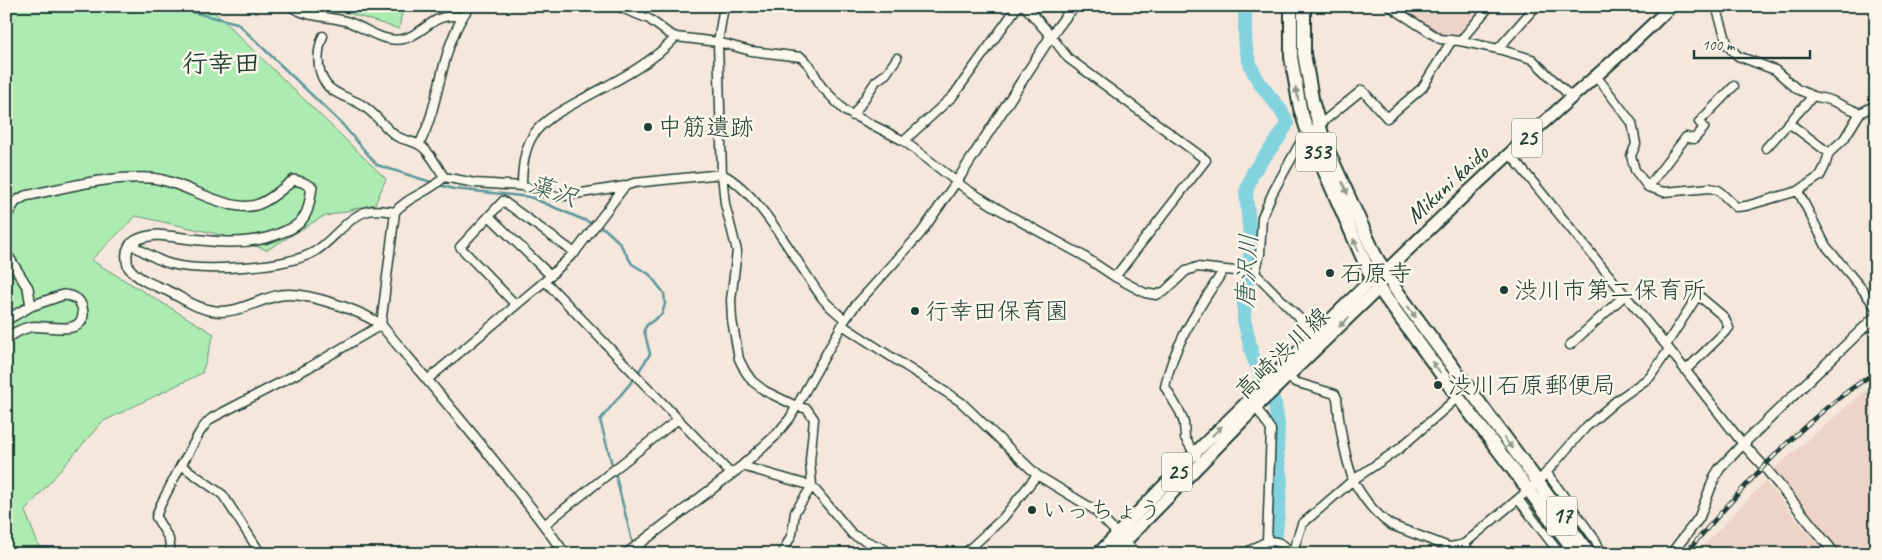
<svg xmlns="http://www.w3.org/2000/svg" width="1882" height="560" viewBox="0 0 1882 560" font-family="Caveat,'Klee One',sans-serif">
<rect width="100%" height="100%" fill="#f5e7dc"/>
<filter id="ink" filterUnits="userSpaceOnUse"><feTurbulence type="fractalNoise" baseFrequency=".02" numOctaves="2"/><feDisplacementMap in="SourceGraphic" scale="10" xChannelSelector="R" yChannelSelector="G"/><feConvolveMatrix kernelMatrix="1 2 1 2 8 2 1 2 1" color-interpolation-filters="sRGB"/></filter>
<g filter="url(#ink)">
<path fill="#eed3c8" d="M1399,6H1485L1456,36L1438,33Z
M1876,385V554H1842L1792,496L1774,469L1863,393Z
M1765,481L1825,554H1696Z"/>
<path fill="#acebb2" stroke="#669473" d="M6,6H208L386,179L375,204L322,217L267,250L222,235L136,216L91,260L214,334L202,373L102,422L25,511L42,554H6Z
M326,6H403L399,29Z"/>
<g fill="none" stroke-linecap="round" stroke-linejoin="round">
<path stroke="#5b979b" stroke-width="2.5" d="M173,6L175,8L237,23L342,124L377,165L434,183
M439,185L454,189L530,197L605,229L619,242L632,264L649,274L664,293L665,304L662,314L647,325L644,330L650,354L633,380L600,420L613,468
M615,473L633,545"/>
<path stroke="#83d3df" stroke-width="14" d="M1245,6C1246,39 1241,52 1259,82C1268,96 1283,108 1287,124L1278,139L1253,172L1246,192L1251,249L1244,295V320L1253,357L1275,404L1278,424L1277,452L1281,482L1274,554"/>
<g stroke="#1f3d34" stroke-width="11">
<path id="minor" d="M290,6C307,18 330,16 349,22C367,29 383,43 403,39C426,34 432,11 462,17
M616,6L649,19L668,33L676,37L718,42L751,51L801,57L810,66L821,86L845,111L904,141L966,189L1007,214L1082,255L1115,277L1145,293L1156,295L1165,291L1186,271L1197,267L1255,273L1315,334
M724,6L718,42L722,174L725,204L737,251L731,300L732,320L739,359L745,371L752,381L765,391L796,406L807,409L814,419L810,461L812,486L853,535L884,549L891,554
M1389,6L1440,39L1460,41L1498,49L1532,59L1572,98
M1716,6L1728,46L1738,56L1775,70L1797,89L1813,96L1830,100L1860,113
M1051,36L1068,58L1206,160L1115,277
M1460,41L1490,6
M1498,49L1536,6
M1597,77L1632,123L1636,144L1631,156L1635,170L1648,187L1664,192L1710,188L1718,190L1736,207L1746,206L1798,191L1820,176L1825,166L1829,153L1844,139L1860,113L1876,105
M853,116L876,81L886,74L897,58
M1789,123L1829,153
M904,141L953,96L1018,6
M419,145C442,101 439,47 470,6
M1766,148L1813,96
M1510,154L1669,349L1743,444
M444,177L475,183L522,186L557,197L625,186
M522,186C522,170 524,151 532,137C541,121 561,111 577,102C611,83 649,66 676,37
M1648,187L1686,137L1694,139L1704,128L1699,122L1734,86
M1798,191L1826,246L1863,290L1876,308
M489,216L551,276
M130,244C143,251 157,261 171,264C202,272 286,268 314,252C332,242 348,216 368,211C377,209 386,211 395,212
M1255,273L1260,254L1262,217L1273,192L1299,145L1319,125L1362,90L1387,118L1422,88L1452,40
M545,281L731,474
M516,305L460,247L503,201L575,253
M842,325L961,402L1037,475L1093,509L1137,554
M1570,345L1625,295
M1666,345L1698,295L1724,317L1729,328L1686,370
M1288,376L1295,382L1335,394L1337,398C1339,425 1344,453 1353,480L1302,524L1292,554
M427,380L545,281L576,251L625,186L634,183L722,174C760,192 797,264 823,299C829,307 838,313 845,320
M1458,397L1399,449L1353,480C1362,497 1375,514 1391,525L1449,547L1456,546L1464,544L1518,499
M1256,407L1271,430L1267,541
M775,436L790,418L845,320L855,306L921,233L957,181
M1196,456L1185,438L1184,423L1180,412L1165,387C1173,344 1200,307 1223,271
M742,466L812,486L795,512L792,534L782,554
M1547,473L1596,541L1602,554
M544,525L677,420
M1464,544L1472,554
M171,554L169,539L156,517L160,506L181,465
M261,554L223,495L181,465C192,450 198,429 212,418L308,368L381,325L395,212C408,196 429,193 444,177C437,166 429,150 418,144C411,141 403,140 396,136C384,127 375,113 362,105C351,98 334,95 326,84C316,70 317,51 323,36
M964,554L1003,518L1037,475
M1243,554L1267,541C1279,541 1285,544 1291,554
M1560,554L1518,499L1538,482L1586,427L1616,401L1650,377L1669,349"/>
</g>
<g stroke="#1f3d34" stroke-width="12">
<path id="tertiary" d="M1025,6L1051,36
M957,181L1051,36L1070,11L1077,6
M6,216L15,202L25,196C68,187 106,176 150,178C183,180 230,216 259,204C273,199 282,188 294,180L302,182L312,187C310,197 310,208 304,217C299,225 292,229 283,232C244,250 199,239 158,235C144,236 124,240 127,259C127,262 128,267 130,269C139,280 154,285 166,290C183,298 196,309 215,311C238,314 258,299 281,295C305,291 362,311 381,325C444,400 508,474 565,554
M6,253L28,288L31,306
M6,320L31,306L63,295C69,295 74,297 78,300C82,304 83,310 83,315C81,337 44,324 30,327C20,329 14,333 6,339
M626,554L742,466L775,436
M1671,554L1699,518L1715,476L1720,468L1743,444
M1835,554L1767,470L1743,444L1876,316"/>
</g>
<g stroke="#1f3d34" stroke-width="15">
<path id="primary" d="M1098,554L1195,453L1372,279L1385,272C1445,213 1507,155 1571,98C1605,68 1639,39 1671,6
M1113,554L1256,407L1378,289L1381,281"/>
</g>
<g stroke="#1f3d34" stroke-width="16">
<path id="trunk" d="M1291,6V57L1300,108L1309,136L1372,279L1458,397L1577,554
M1304,6V54L1313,104L1325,144L1375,255L1396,290L1538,482L1589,554"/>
</g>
<use href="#minor" stroke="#fbf7ec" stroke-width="8"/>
<use href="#tertiary" stroke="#fbf7ec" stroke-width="9"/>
<use href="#primary" stroke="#fbf7ec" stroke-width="11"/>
<use href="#trunk" stroke="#fbf7ec" stroke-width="12"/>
<g stroke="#1f3d34" stroke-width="4.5">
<path id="rail" d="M1685,554C1741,489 1803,418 1876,372"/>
</g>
<use href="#rail" stroke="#fbf7ec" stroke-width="2.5" stroke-dasharray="8" stroke-linecap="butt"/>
</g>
<defs><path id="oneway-solid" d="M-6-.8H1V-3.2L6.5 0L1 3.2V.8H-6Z" transform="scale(1.25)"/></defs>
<g fill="#8d9a90">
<use href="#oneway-solid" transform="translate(1297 94) rotate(-103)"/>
<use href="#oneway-solid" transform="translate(1345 188) rotate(66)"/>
<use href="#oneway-solid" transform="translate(1356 245) rotate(-114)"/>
<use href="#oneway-solid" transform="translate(1412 312) rotate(54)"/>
<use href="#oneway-solid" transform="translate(1344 322) rotate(136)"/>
<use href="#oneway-solid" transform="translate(1436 367) rotate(-127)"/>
<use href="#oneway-solid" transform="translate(1217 431) rotate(-45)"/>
<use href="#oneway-solid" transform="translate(1508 443) rotate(53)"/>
</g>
</g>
<g fill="#1f3d34" stroke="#fbf7ec" stroke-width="2">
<circle cx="648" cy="127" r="5"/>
<circle cx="1330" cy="273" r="5"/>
<circle cx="1504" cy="290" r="5"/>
<circle cx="915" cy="311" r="5"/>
<circle cx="1438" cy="385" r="5"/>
<circle cx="1032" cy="510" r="5"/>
</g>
<g text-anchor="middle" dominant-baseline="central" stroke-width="5" stroke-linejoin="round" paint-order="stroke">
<g fill="#fbf7ec" stroke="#61756b" stroke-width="1">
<rect x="1512" y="118.5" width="30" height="39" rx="4"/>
<rect x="1296" y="132.5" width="40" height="39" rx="4"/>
<rect x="1162" y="452.5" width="30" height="39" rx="4"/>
<rect x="1547" y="496.5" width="30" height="39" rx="4"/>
</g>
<g font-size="22" font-weight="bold" fill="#1f3d34">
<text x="1527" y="138">25</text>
<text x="1316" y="152">353</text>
<text x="1177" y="472">25</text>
<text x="1562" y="516">17</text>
</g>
<g font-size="24" fill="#1f3d34" stroke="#fbf7ec" text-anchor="start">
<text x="658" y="127">中筋遺跡</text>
<text x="1340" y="273">石原寺</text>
<text x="1514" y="290">渋川市第二保育所</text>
<text x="925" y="311">行幸田保育園</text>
<text x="1448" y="385">渋川石原郵便局</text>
<text x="1042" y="510">いっちょう</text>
</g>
<g font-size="24" fill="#1f3d34" stroke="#fbf7ec">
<text transform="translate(1447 184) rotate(-43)">Mikuni kaido</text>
<text transform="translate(1282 353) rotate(-44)">高崎渋川線</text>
</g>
<g font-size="25" font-style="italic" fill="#335b56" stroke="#fbf7ec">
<text transform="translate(553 191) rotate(19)">藻沢</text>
<text transform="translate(1247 271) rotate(-87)">唐沢川</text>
</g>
<g font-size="26" font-weight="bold" fill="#1f3d34" stroke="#fbf7ec">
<text x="221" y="63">行幸田</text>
</g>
</g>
<rect width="1882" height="560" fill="none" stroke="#fbf7ec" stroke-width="25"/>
<rect x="12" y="12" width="1857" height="535" fill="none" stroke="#1f3d34" stroke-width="2" filter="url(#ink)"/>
<path d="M1694 50v8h116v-8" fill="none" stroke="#1f3d34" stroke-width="2.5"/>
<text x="1702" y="50" font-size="15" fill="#1f3d34" stroke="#fbf7ec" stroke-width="4" paint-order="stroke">100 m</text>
</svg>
